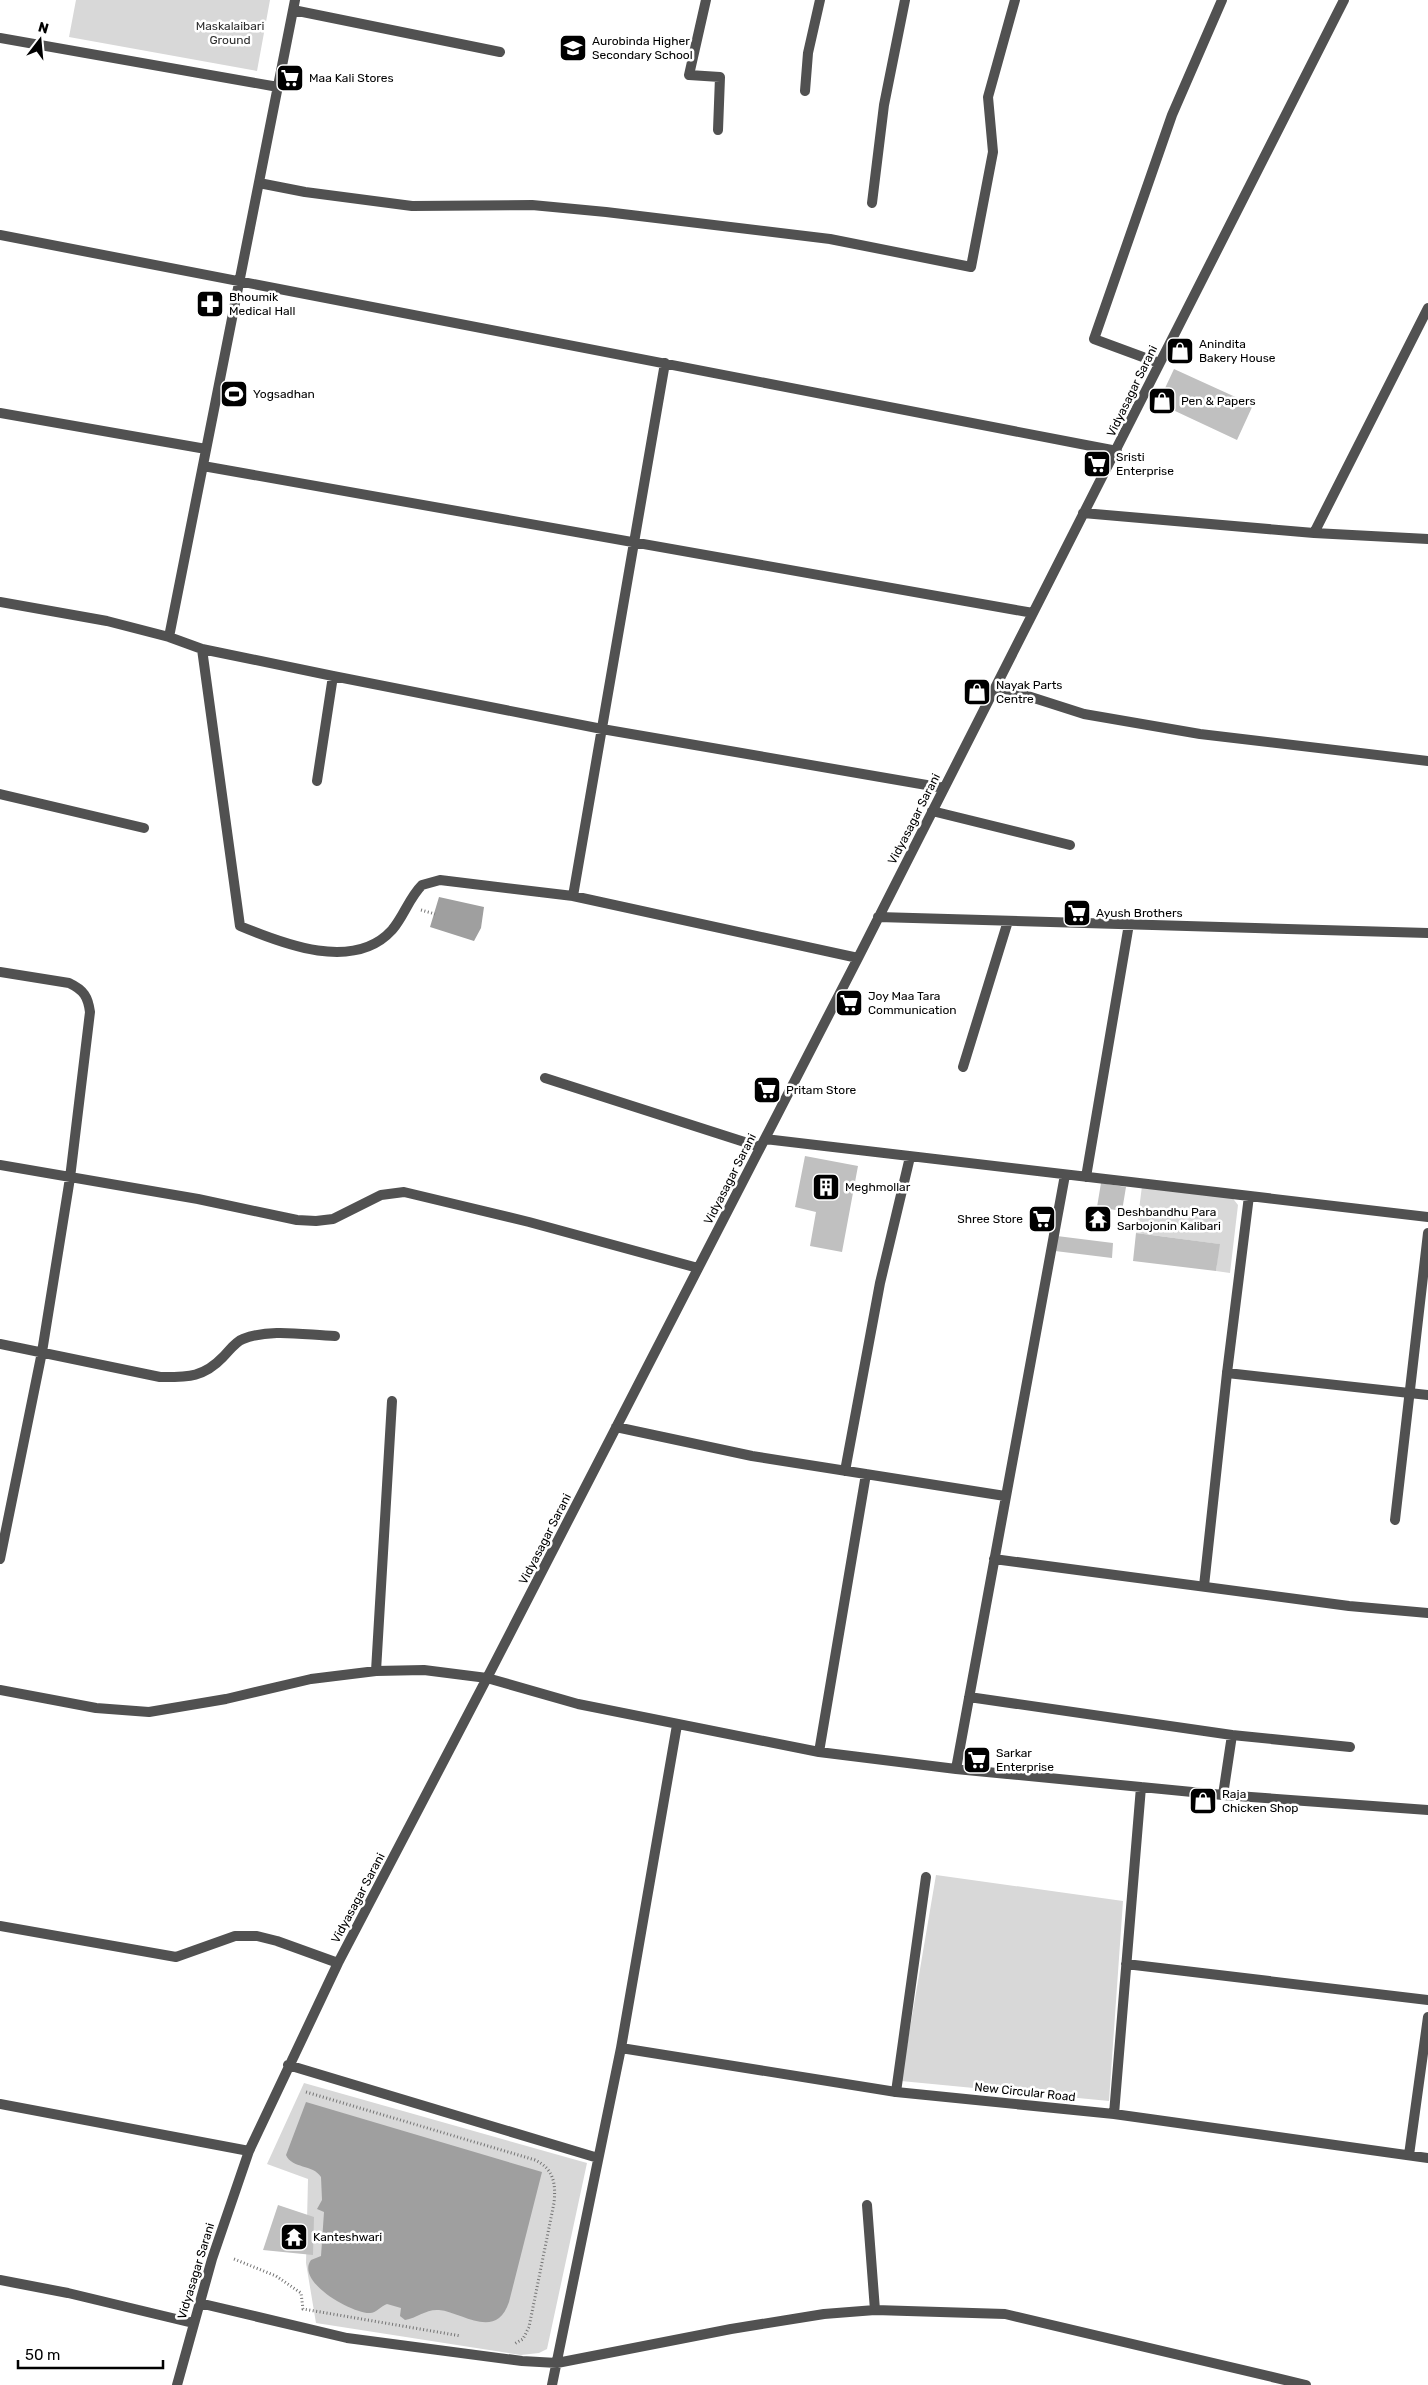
<svg xmlns="http://www.w3.org/2000/svg" width="1428" height="2385" viewBox="0 0 1428 2385" font-family="Rubik,sans-serif">
<rect width="100%" height="100%" fill="#fff"/>
<path fill="#d8d8d8" d="M76,0H270L257,71L69,37Z
M1142,1186L1231,1196L1238,1205L1230,1273L1216,1271L1219,1244L1136,1233Z
M936,1875L1123,1901L1109,2101L901,2081Z
M304,2083L587,2163L547,2349L539,2353L521,2355L316,2323L306,2263L308,2179L267,2164Z"/>
<path fill="#9f9f9f" d="M439,897L484,907L481,928L474,941L430,927Z
M306,2102L542,2172L509,2302C496,2341 462,2312 439,2310C426,2309 417,2318 405,2320L400,2316L401,2308L387,2304C381,2306 376,2313 370,2313C353,2314 295,2282 311,2260L321,2256L324,2212L317,2209L322,2200L321,2177C313,2164 292,2169 286,2155Z"/>
<path fill="#c0c0c0" d="M1174,369L1253,405L1237,440L1158,403Z
M805,1156L858,1166L842,1252L810,1246L816,1212L795,1207Z
M1101,1183L1126,1187L1122,1211L1097,1207Z
M1136,1233L1220,1244L1216,1271L1133,1261Z
M1057,1236L1113,1243L1112,1258L1055,1251Z
M278,2205L314,2217L313,2255L263,2250Z"/>
<g fill="none" stroke-linecap="round" stroke-linejoin="round">
<path stroke="#737373" stroke-width="3" stroke-dasharray="1 2.5" stroke-linecap="butt" d="M421,910L435,914
M306,2092L535,2160C554,2169 556,2184 554,2203L529,2327L523,2339L514,2344
M234,2259L276,2276L301,2293L303,2309L461,2336"/>
<path stroke="#515151" stroke-width="10" d="M1395,1520L1428,1233
M1204,1586L1227,1373
M896,2092L926,1877"/>
<path stroke="#515151" stroke-width="10" d="M706,0L689,75L720,77L718,130
M293,10L500,52
M0,38L278,87
M805,91L808,53L820,0
M259,183L305,192L412,206L532,205L606,212L830,239L971,267L993,152L988,97L1015,0
M872,203L884,105L905,0
M0,235L1117,451
M1159,363L1094,339L1172,115L1222,0
M0,413L206,449
M203,466L1033,613
M1083,513L1314,533L1428,539
M1314,533L1428,308
M0,602L107,621L169,637L202,649L333,676L602,729L944,788
M169,637L295,0
M202,649L240,926C283,944 354,972 392,930C404,916 409,898 422,885L440,880L573,896L858,958
M996,686L1084,714L1200,734L1428,761
M317,781L333,676
M0,794L144,828
M932,811L1070,845
M573,896L665,363
M878,917L1428,933
M0,972L69,983C84,990 88,997 90,1012L70,1178L42,1352L0,1559
M963,1067L1008,921
M545,1078L760,1147
M765,1139L1428,1217
M0,1165L198,1199L297,1220L316,1221L333,1219L381,1195L404,1192L529,1222L698,1268
M1086,1177L1129,924
M1249,1196L1227,1373L1428,1395
M0,1344L160,1377C187,1377 203,1378 223,1357C229,1351 235,1342 243,1339C271,1328 305,1335 335,1336
M616,1427L752,1456L1005,1496
M845,1471L880,1283L910,1157
M994,1559L1349,1606L1428,1613
M376,1671L392,1401
M0,1690L96,1708L149,1712L226,1699L311,1679L376,1671L424,1670L487,1678L578,1704L819,1752L956,1769L1223,1795L1428,1810
M969,1697L1232,1735L1350,1747
M819,1752L866,1474
M956,1769L1065,1175
M1223,1795L1232,1735
M0,1926L176,1957L235,1936H257L277,1941L338,1963
M1126,1964L1428,2000
M621,2048L896,2092L1114,2114L1428,2158
M288,2065L598,2158
M0,2104L249,2151
M1114,2114L1141,1787
M1409,2155L1428,2017
M867,2205L875,2310
M0,2280L68,2293L193,2323
M199,2303L347,2338L522,2361L557,2363L731,2329L824,2314L875,2310L1005,2314L1306,2385
M177,2385L212,2259L249,2151L338,1963L487,1678L858,958L1344,0
M552,2385L621,2048L677,1725"/>
</g>
<defs>
<g id="school-square" transform="scale(1.4375)"><rect x="-9" y="-9" width="18" height="18" rx="4" fill="#000" stroke="#fff"/><path d="M0-5L7-2L0 1L-7-2ZM-4 1L0 2.5L4 1V4Q0 6-4 4Z" fill="#fff"/></g>
<g id="supermarket-square" transform="scale(1.4375)"><rect x="-9" y="-9" width="18" height="18" rx="4" fill="#000" stroke="#fff"/><path d="M-6-5.5h2.5l.6 2H6L4.5 2H-2.5L-4.4-4H-6ZM-1.5 3.2a1.3 1.3 0 1 0 .1 0ZM3 3.2a1.3 1.3 0 1 0 .1 0Z" fill="#fff"/></g>
<g id="pharmacy-square" transform="scale(1.4375)"><rect x="-9" y="-9" width="18" height="18" rx="4" fill="#000" stroke="#fff"/><path d="M-2-6h4v4h4v4h-4v4h-4v-4h-4v-4h4Z" fill="#fff"/></g>
<g id="shop-square" transform="scale(1.4375)"><rect x="-9" y="-9" width="18" height="18" rx="4" fill="#000" stroke="#fff"/><path d="M-5-2.5h2.3a2.7 3.5 0 0 1 5.4 0H5L5.5 6h-11ZM-1.5-2.5h3a1.5 2.3 0 0 0-3 0Z" fill="#fff"/></g>
<g id="stadium-square" transform="scale(1.4375)"><rect x="-9" y="-9" width="18" height="18" rx="4" fill="#000" stroke="#fff"/><path d="M0-5a6.5 5 0 1 0 0 10a6.5 5 0 1 0 0-10ZM-3.5-1.8h7v3.6h-7Z" fill="#fff"/></g>
<g id="building-square" transform="scale(1.4375)"><rect x="-9" y="-9" width="18" height="18" rx="4" fill="#000" stroke="#fff"/><path d="M-4-6H4V6H1V3H-1V6H-4ZM-2.5-4.3h1.7v1.8h-1.7ZM.8-4.3h1.7v1.8H.8ZM-2.5-1h1.7V.8h-1.7ZM.8-1h1.7V.8H.8Z" fill="#fff"/></g>
<g id="temple-square" transform="scale(1.4375)"><rect x="-9" y="-9" width="18" height="18" rx="4" fill="#000" stroke="#fff"/><path d="M0-6L5-2H3V0L6.5 2.5H4V6H1.5V3h-3V6H-4V2.5H-6.5L-3 0V-2H-5Z" fill="#fff"/></g>
</defs>
<g fill-rule="evenodd">
<use href="#school-square" x="573" y="48"/>
<use href="#supermarket-square" x="290" y="78"/>
<use href="#pharmacy-square" x="210" y="304"/>
<use href="#shop-square" x="1180" y="351"/>
<use href="#stadium-square" x="234" y="394"/>
<use href="#shop-square" x="1162" y="401"/>
<use href="#supermarket-square" x="1097" y="464"/>
<use href="#shop-square" x="977" y="692"/>
<use href="#supermarket-square" x="1077" y="913"/>
<use href="#supermarket-square" x="849" y="1003"/>
<use href="#supermarket-square" x="767" y="1090"/>
<use href="#building-square" x="826" y="1187"/>
<use href="#supermarket-square" x="1042" y="1219"/>
<use href="#temple-square" x="1098" y="1219"/>
<use href="#supermarket-square" x="977" y="1760"/>
<use href="#shop-square" x="1203" y="1801"/>
<use href="#temple-square" x="294" y="2237"/>
</g>
<g text-anchor="middle" dominant-baseline="central" stroke-width="5" stroke-linejoin="round" paint-order="stroke">
<g font-size="12" fill="#2f2f2f" stroke="#fff">
<text x="230" y="26">Maskalaibari<tspan x="230" dy="14">Ground</tspan></text>
</g>
<g font-size="12" fill="#000" stroke="#fff" text-anchor="start">
<text x="592" y="41">Aurobinda Higher<tspan x="592" dy="14">Secondary School</tspan></text>
<text x="309" y="78">Maa Kali Stores</text>
<text x="229" y="297">Bhoumik<tspan x="229" dy="14">Medical Hall</tspan></text>
<text x="1199" y="344">Anindita<tspan x="1199" dy="14">Bakery House</tspan></text>
<text x="253" y="394">Yogsadhan</text>
<text x="1181" y="401">Pen &amp; Papers</text>
<text x="1116" y="457">Sristi<tspan x="1116" dy="14">Enterprise</tspan></text>
<text x="996" y="685">Nayak Parts<tspan x="996" dy="14">Centre</tspan></text>
<text x="1096" y="913">Ayush Brothers</text>
<text x="868" y="996">Joy Maa Tara<tspan x="868" dy="14">Communication</tspan></text>
<text x="786" y="1090">Pritam Store</text>
<text x="845" y="1187">Meghmollar</text>
<text x="1117" y="1212">Deshbandhu Para<tspan x="1117" dy="14">Sarbojonin Kalibari</tspan></text>
<text x="1023" y="1219" text-anchor="end">Shree Store</text>
<text x="996" y="1753">Sarkar<tspan x="996" dy="14">Enterprise</tspan></text>
<text x="1222" y="1794">Raja<tspan x="1222" dy="14">Chicken Shop</tspan></text>
<text x="313" y="2237">Kanteshwari</text>
</g>
<g font-size="12" fill="#000" stroke="#fff">
<text transform="translate(1132 391) rotate(-64)">Vidyasagar Sarani</text>
<text transform="translate(914 819) rotate(-63)">Vidyasagar Sarani</text>
<text transform="translate(730 1179) rotate(-63)">Vidyasagar Sarani</text>
<text transform="translate(545 1539) rotate(-63)">Vidyasagar Sarani</text>
<text transform="translate(358 1898) rotate(-62)">Vidyasagar Sarani</text>
<text transform="translate(1025 2092) rotate(6)">New Circular Road</text>
<text transform="translate(196 2271) rotate(-73)">Vidyasagar Sarani</text>
</g>
</g>
<g transform="translate(40 40) rotate(16)" stroke="#ffffff" stroke-width="4" paint-order="stroke">
<path d="M0-4L9 19L0 12L-9 19Z" fill="#000000"/>
<text y="-8" font-size="14" font-weight="bold" text-anchor="middle" fill="#000000">N</text>
</g>
<path d="M18 2360v8h145v-8" fill="none" stroke="#000000" stroke-width="2.5"/>
<text x="25" y="2360" font-size="15" fill="#000000" stroke="#ffffff" stroke-width="4" paint-order="stroke">50 m</text>
</svg>
